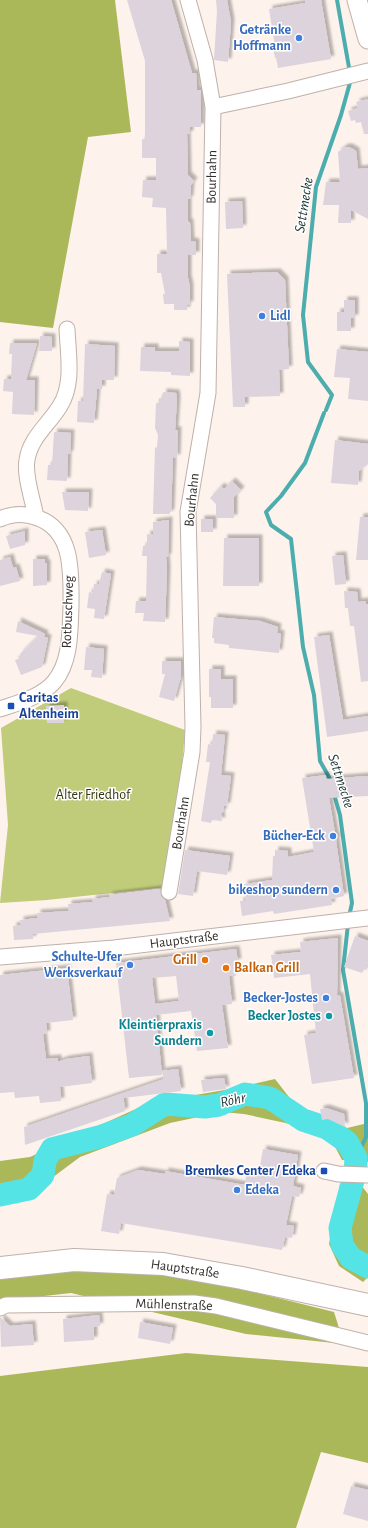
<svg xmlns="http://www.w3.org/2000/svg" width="368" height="1528" viewBox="0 0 368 1528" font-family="'Alegreya Sans',sans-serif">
<defs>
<filter id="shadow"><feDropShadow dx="3.5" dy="-3.5" stdDeviation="1" flood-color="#0004"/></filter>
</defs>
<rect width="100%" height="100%" fill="#fdf2ec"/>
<path fill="#c0cc79" d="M71,688L185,730L176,835L167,887L47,900L0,903L8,825L1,728Z"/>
<path fill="#aab859" d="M0,0H115L131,132L88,137L53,328L0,322Z
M275,1079L303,1115L321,1122L343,1129L368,1123V1162L342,1160L332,1141L318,1130L244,1114L222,1112L170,1123L80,1157L25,1198L0,1202V1161L30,1157L149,1103L236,1088Z
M340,1184L361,1185L368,1194V1277L363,1282L339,1266L329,1244Z
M98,1269L198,1278L334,1312L344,1344L246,1334L71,1293L0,1301V1275Z
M186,1353L368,1367V1463L321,1452L296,1528H0V1376Z"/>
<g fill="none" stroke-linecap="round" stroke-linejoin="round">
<path stroke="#4badad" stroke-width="4" d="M337,0L350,73
M326,410L332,395L308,362L303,315L316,187L341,115L351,79
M324,413L305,463L281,496L266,512L271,525L291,539L303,647L314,695L320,761L329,777L331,783
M334,794L340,815L352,903L349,917
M348,924L343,970L366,1103V1137L356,1158"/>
<path stroke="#55e4e5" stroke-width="23" d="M0,1195L29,1189L43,1175L45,1161L52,1149L99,1137L132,1125L165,1104L205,1107L219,1105L245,1094L270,1098L303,1120L327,1128L347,1142L356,1158L355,1173L340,1228L342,1245L351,1258L368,1267"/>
</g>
<path fill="#ddd3dd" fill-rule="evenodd" filter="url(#shadow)" d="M127,0H171L192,73H196L197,90H201V127H190V134H187L188,175L194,181L191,185L190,199H188V221L190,223L191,241L196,242V255H188V278L190,287V305L187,304V310H174V304H164L163,294H165L161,273H157V254H167L166,208L152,207L153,198L142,197L143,180H156V158H142V139H145V61Z
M216,0H227L231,22L228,62L214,60L217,11Z
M305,0H321L331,59L278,68L276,58H275L273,48L275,47L269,9L305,3Z
M368,99V134H364L361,122L356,123L355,120L351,121L348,111L358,108L356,102Z
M345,147H349L356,151L358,169L368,168V219L351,210V223H338L339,205H323L326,182H340L338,152Z
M242,201L243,228L226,229L225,202Z
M277,272L285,280L289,369L279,370L280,396L245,397V407H233L227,274Z
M344,300H355V318H351V331H337V312H344Z
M40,336L52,337V351H39Z
M179,341L190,342V376L171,375V372L140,371L141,347H155V351H179Z
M10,343H37L26,380H35L34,415L12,414L13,392L3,391L4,379H11L12,354H9Z
M85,344L115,346L114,380H102V389H97L94,423L77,422L78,401H83Z
M337,349L368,352V401L348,399L350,378L334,377Z
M163,392L176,393L177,399L175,430H178L177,458L173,457L171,512H170V514H153L155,447L157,448L158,435L155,428L156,403H159V398H163Z
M54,432L71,433L70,454H68L67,481L47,480L48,465H52Z
M335,440L368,444V464L359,471L358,485L331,483Z
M232,481L241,490L234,497V518H216V504L210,498L221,486L224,489Z
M62,492H89L88,511L65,510Z
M360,517H368V560H356Z
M201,519H213V532H201Z
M169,520L168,557H166L167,570L165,622L143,621L144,613H135L136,601H146L147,556H142L143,546L147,545V534L153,535V522Z
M102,530L106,555L89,558L85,532Z
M25,531V545L10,549L6,536Z
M224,538H259V586H223Z
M343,555L346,584L335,585L332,556Z
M10,557L13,568L16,567L20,581L0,586V560Z
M33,559H45V563H47V585L33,586Z
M102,572L111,574L104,619L94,618L95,609L87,608L89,592L93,593L94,584H99Z
M344,591L357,592L358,602L365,601L366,604H368V681L361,682L354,626H350L348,608H345Z
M214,617L260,621L278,627L277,633L281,634L279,653L229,648V645L214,643V638H212Z
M18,621L45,634L44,637L48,638L42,667L21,675L15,660L21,658L20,654L38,636L16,632Z
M329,635L343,720L368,716V731L327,737L314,637Z
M86,647L104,649L102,678L91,677L92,670H84Z
M162,661H181V680H180L174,701L159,697L165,674H162Z
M209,669H221V679H233V708H211V697H209Z
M64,705V723H47L46,706Z
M213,734L225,735L221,775L231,776L227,806H224L223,812L221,813L222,821L212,820L211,823L201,821L210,762H206L208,744L212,745Z
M326,775V779L368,776V796L329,798L335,833L337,839L336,841L344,896L331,899L332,905L274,914L273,911L242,916L240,901H246L244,884L272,880L273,856H275V850L288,851V857L314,852L302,778Z
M185,850L230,856L227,875L197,871L193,896L178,894Z
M160,889L161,896L165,900L170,921L33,934V939L14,940L13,926L21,925L20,920L38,918L37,913L69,911L68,904L93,902L92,899L110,897L109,895Z
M355,936L368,941V963L362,973L344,967Z
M338,938L337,995L340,996L354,1078L312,1084L304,1035L316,1033L310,974L274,978L271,955L301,952L300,942Z
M236,949L238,962H234L236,976H229L232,1004L222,1005L228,1048L197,1051L191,1011L156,1015L162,1075L129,1078L116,963ZM176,976L179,1001L155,1004L152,978Z
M67,968L73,1020L46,1023L47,1034H43L46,1059L58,1058V1062L66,1059L89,1056L92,1083L60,1087L61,1101L40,1103L39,1096L15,1098L14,1092L0,1093V975Z
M178,1069L181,1091L124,1098L123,1093L164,1079L162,1071Z
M224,1078L226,1089L203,1092L201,1080Z
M123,1093L125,1111L25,1145L24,1127Z
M326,1108L344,1114L345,1127L328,1119L322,1120L320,1109Z
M263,1149L298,1155L293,1186L301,1188L299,1197L292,1196L286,1225L294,1226L292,1238L285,1237L282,1250L121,1223L119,1234L101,1231L107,1194L114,1195L117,1178L138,1170L165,1174V1171L245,1185L246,1175L258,1177Z
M99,1315L100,1326L94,1327V1340L64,1342L63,1319Z
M0,1317L10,1326L32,1324L34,1345L1,1347Z
M140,1322L173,1328L170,1344L138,1338Z
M351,1486L368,1490V1521L343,1514Z"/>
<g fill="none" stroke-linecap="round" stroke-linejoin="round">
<g stroke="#beb1a9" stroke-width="17">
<path id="minor" d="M213,107L288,91L368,71
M36,517C33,500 24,476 27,460C30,438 49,424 60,406C74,384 68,354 67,329
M0,519C13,513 25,513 38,518C74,531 71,574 71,606C70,631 71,662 54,682C41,697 18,703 0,709
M169,892L192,752L193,727L188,512L208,393L213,107L205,60L188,0
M0,957L114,948L368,918
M324,1171L338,1174L368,1175
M0,1308L6,1305L194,1303L216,1306L368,1343"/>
</g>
<g stroke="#beb1a9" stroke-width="21">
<path id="tertiary" d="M357,0L368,39"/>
</g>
<g stroke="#beb1a9" stroke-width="24">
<path id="secondary" d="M0,1268L74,1260L163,1264L242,1278L368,1305"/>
</g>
<use href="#minor" stroke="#fff" stroke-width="15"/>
<use href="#tertiary" stroke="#fff" stroke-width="19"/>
<use href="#secondary" stroke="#fff" stroke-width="22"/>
</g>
<g fill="#3f7fe0" stroke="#fff" stroke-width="1.5">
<circle cx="299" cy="38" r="4"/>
<circle cx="262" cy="316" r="4"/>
<circle cx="333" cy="836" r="4"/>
<circle cx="336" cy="890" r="4"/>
<circle cx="130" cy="965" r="4"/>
<circle cx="326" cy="998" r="4"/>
<circle cx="237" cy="1190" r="4"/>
</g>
<g fill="#1a4fb4" stroke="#fff" stroke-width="1.5">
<rect x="7" y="702" width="8" height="8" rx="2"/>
<rect x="320" y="1167" width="8" height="8" rx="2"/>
</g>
<g fill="#e8710a" stroke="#fff" stroke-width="1.5">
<circle cx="205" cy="960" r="4"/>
<circle cx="226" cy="968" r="4"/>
</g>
<g fill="#0f9aa8" stroke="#fff" stroke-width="1.5">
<circle cx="329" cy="1016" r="4"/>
<circle cx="210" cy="1033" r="4"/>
</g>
<g text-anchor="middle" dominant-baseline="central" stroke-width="3" stroke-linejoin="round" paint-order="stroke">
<g font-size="14" font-weight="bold" fill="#366cbe" stroke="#fff" text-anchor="end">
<text x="291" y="30">Getränke<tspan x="291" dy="16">Hoffmann</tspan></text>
<text x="270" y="316" text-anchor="start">Lidl</text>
<text x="325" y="836">Bücher-Eck</text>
<text x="328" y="890">bikeshop sundern</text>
<text x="122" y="957">Schulte-Ufer<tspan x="122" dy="16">Werksverkauf</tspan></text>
<text x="318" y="998">Becker-Jostes</text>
<text x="245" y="1190" text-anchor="start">Edeka</text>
</g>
<g font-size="14" fill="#342e2b" stroke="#fff">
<text transform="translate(212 177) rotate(-89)">Bourhahn</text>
<text transform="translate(192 500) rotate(-84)">Bourhahn</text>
<text transform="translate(68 612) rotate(-88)">Rotbuschweg</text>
<text transform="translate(181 823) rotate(-81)">Bourhahn</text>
<text transform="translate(184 940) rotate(-7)">Hauptstraße</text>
<text transform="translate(185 1269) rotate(8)">Hauptstraße</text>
<text transform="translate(174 1305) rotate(2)">Mühlenstraße</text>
</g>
<g font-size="14" font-weight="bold" fill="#164399" stroke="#fff" text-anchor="start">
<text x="19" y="698">Caritas<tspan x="19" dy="16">Altenheim</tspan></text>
<text x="316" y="1171" text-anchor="end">Bremkes Center / Edeka</text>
</g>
<g font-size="14" fill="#30350d" stroke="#fff">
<text x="93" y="795">Alter Friedhof</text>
</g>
<g font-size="14" font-weight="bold" fill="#c56008" stroke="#fff" text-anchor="end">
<text x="197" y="960">Grill</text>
<text x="234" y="968" text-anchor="start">Balkan Grill</text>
</g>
<g font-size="14" font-weight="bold" fill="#0d838f" stroke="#fff" text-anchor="end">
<text x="321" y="1016">Becker Jostes</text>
<text x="202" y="1025">Kleintierpraxis<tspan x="202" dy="16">Sundern</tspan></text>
</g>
<g font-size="15" font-style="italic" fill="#1f3737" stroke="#fff">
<text transform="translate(304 205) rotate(-81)">Settmecke</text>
<text transform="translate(341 781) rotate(72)">Settmecke</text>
<text transform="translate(233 1100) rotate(-13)">Röhr</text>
</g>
</g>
</svg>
